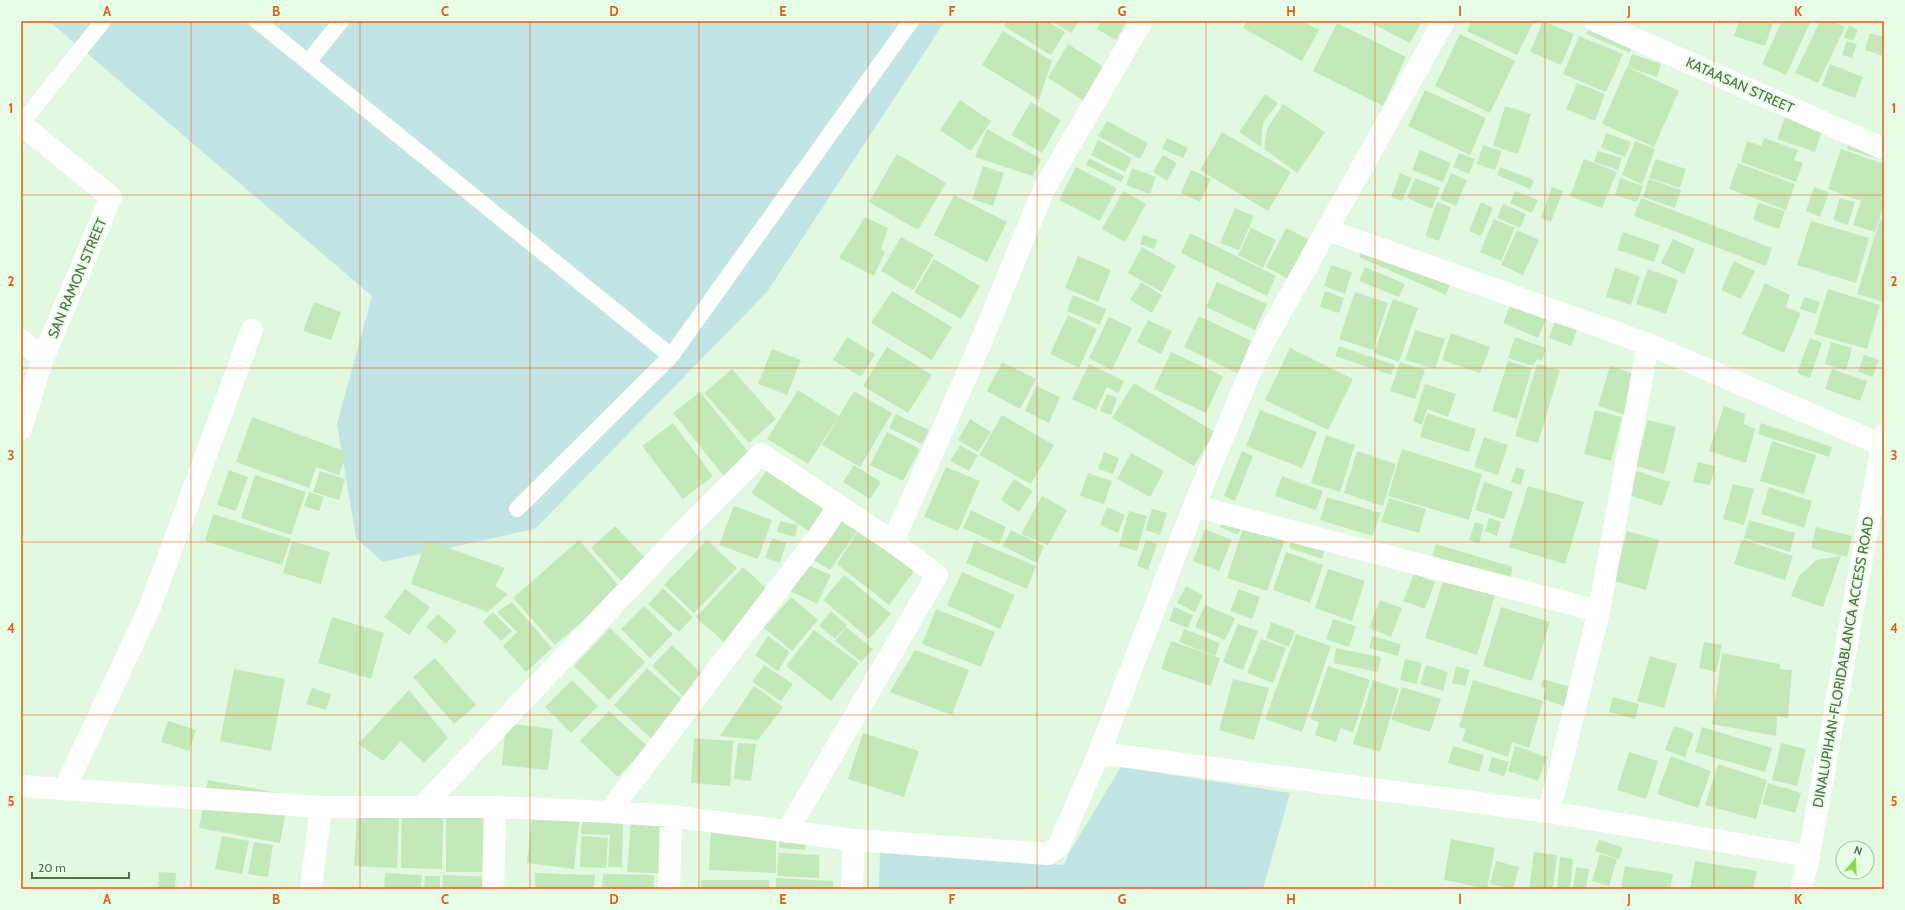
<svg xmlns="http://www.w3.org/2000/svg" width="1905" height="910" viewBox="0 0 1905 910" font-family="Cabin,sans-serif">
<rect width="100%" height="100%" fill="#e1f9e1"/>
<path fill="#c1e5e4" d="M49,21H945L767,292L535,529L383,562L356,538L337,424L372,296Z
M1121,767L1290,793L1263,889H879L880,851L1064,865L1069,853Z"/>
<path fill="#c4e9b9" d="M1007,21H1047L1065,32L1051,55L1004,26Z
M1051,21H1079L1071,33Z
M1102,21H1127L1116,40L1097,29Z
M1247,21H1302L1319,30L1302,61L1243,28Z
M1367,21H1422L1410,43Z
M1472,21H1534L1517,55L1467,31Z
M1543,21L1574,34L1561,65L1530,52Z
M1739,21H1769L1773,23L1765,46L1734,36Z
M1782,21H1811L1786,75L1762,64Z
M1820,21H1832L1845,27L1818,83L1795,73Z
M1337,23L1406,57L1383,106L1313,71Z
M1590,25L1633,44L1630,53L1586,34Z
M1849,25L1858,30L1853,41L1844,37Z
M1003,31L1052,61L1039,100L982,65Z
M1870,33L1884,37L1883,56L1865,50Z
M1460,34L1515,61L1490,113L1435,86Z
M1579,36L1623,54L1606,92L1563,74Z
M1847,41L1857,44L1852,58L1842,55Z
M1068,44L1110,71L1089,104L1048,78Z
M1632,54L1661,64L1657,77L1628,67Z
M1830,64L1863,77L1855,98L1822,86Z
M1627,67L1679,91L1654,147L1602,124Z
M1577,83L1605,94L1595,121L1566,109Z
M1425,90L1486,118L1470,155L1408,126Z
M1265,94L1278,103L1263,123L1261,147L1239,132Z
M960,100L991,121L971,151L940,130Z
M1031,102L1061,120L1042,153L1011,135Z
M1283,104L1325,132L1297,173L1264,149L1267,129Z
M1505,106L1531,114L1518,154L1493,146Z
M1786,115L1823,128L1815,152L1777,139Z
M1107,121L1148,143L1140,159L1098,136Z
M987,129L1041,159L1033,176L975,157Z
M1222,132L1291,172L1268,211L1200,170Z
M1606,133L1631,142L1625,157L1601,148Z
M1167,138L1188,148L1183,158L1162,149Z
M1764,138L1798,150L1794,160L1803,163L1796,182L1741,162L1747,141L1761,146Z
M1850,139L1884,150V161L1847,149Z
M1098,140L1132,158L1125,172L1091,155Z
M1635,141L1655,149L1642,184L1622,175Z
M1483,145L1502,151L1495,170L1477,164Z
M1841,149L1884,164V208H1883L1875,232L1853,225L1861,201L1828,189Z
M1420,150L1451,163L1443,182L1412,170Z
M1598,151L1622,158L1618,170L1594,162Z
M1459,153L1475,159L1469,174L1453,167Z
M897,154L946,183L918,230L869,202Z
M1163,155L1177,163L1167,181L1153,172Z
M1089,158L1124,176L1121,182L1086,165Z
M1584,159L1617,172L1602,208L1570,196Z
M1656,159L1686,169L1680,188L1649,178Z
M1738,163L1795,184L1786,210L1729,189Z
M983,166L1004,173L993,206L972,199Z
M1076,167L1117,188L1100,221L1059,200Z
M1500,167L1534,180L1530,189L1497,175Z
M1132,168L1156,177L1150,194L1126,185Z
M1191,170L1211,179L1200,202L1181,193Z
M1400,173L1412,178L1402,201L1391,197Z
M1451,173L1467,180L1456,206L1440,199Z
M1415,178L1440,188L1432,209L1407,198Z
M1620,178L1643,186L1637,202L1615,195Z
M1649,179L1681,190L1675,208L1643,197Z
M1552,187L1563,191L1551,222L1541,218Z
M1814,187L1829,192L1820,217L1806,211Z
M1123,191L1146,204L1125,242L1102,229Z
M1515,191L1538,200L1532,213L1510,203Z
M954,195L1007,222L987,262L934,235Z
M1641,198L1772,248L1766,266L1634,216Z
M1840,198L1855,202L1848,225L1833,220Z
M1437,202L1451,207L1439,241L1425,236Z
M1481,202L1493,208L1481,236L1469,231Z
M1758,203L1785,211L1779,229L1753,220Z
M1503,204L1526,214L1520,228L1497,218Z
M1235,208L1254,216L1239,250L1220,243Z
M865,217L888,228L881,249L885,252L874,276L839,258Z
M1494,219L1515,228L1501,261L1480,252Z
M1880,219L1884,221V302L1857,294Z
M1811,221L1869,238L1856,283L1797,265Z
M1251,228L1276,240L1263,268L1238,255Z
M1286,228L1308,239L1288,279L1266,267Z
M1517,230L1539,240L1523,275L1501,265Z
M1623,232L1660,245L1654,262L1617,250Z
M1190,233L1276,276L1267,296L1181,253Z
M1143,235L1158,240L1154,249L1140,244Z
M901,237L934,255L913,290L881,271Z
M1367,238L1454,275L1446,295L1359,257Z
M1673,239L1695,249L1684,274L1661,263Z
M1142,247L1176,266L1162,292L1128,273Z
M1078,256L1111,270L1098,302L1065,288Z
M934,259L980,286L961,319L914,292Z
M1734,261L1755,271L1741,299L1721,290Z
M1331,265L1352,272L1345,294L1324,286Z
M1365,267L1405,284L1399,297L1359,281Z
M1615,268L1640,276L1631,305L1606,297Z
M1648,269L1678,280L1666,314L1636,304Z
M1141,282L1162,295L1152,313L1130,300Z
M1217,282L1267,304L1255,330L1206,307Z
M1765,283L1790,295L1786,307L1801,313L1784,353L1742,334Z
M1828,289L1880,305L1867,349L1814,334Z
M892,291L952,327L932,360L871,323Z
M1325,291L1344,298L1339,313L1320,307Z
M1355,292L1388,303L1373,350L1339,339Z
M1073,295L1106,309L1100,325L1067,311Z
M1515,295L1550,310L1538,338L1503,323Z
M1804,297L1820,302L1816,314L1800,309Z
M1393,299L1418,308L1399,362L1374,353Z
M314,302L341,312L331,340L303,331Z
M1558,312L1581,320L1571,346L1549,338Z
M1068,315L1097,329L1079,368L1050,354Z
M1199,316L1256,343L1241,375L1184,347Z
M1109,317L1132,328L1112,370L1089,358Z
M1148,320L1172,331L1161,354L1137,342Z
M1415,330L1445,339L1435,369L1405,360Z
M1451,333L1490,347L1480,373L1442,360Z
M847,337L875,354L861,377L833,360Z
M1515,337L1546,348L1542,361L1537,359L1533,366L1508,358Z
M1810,338L1822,343L1810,378L1797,373Z
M1831,342L1852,348L1846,370L1825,364Z
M1339,346L1395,365L1391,375L1335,356Z
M887,347L932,375L908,413L863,386Z
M1290,348L1353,379L1328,430L1265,400Z
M772,349L801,360L787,395L758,384Z
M1171,352L1223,376L1206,413L1154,389Z
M1864,355L1879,360L1873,377L1858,372Z
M1508,361L1532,368L1517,419L1492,411Z
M1002,362L1036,379L1020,409L987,391Z
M1400,362L1425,370L1415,399L1390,391Z
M1089,364L1124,381L1118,393L1107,387L1096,410L1072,399Z
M1537,364L1560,370L1538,443L1515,436Z
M1610,366L1641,376L1628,416L1598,406Z
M732,369L776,419L749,443L704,393Z
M1832,369L1867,381L1860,401L1825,389Z
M1134,383L1215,432L1194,466L1112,418Z
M1425,384L1456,394L1448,417L1427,409L1422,425L1413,421Z
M1036,386L1060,397L1049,423L1025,411Z
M798,390L839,416L808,464L767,439Z
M854,391L892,413L860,467L822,445Z
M700,392L750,454L724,476L673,413Z
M1107,394L1117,398L1111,415L1100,411Z
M1724,406L1745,414L1744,424L1755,429L1746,463L1709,451Z
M1260,410L1317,432L1302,468L1246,446Z
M1595,410L1622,417L1611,461L1584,454Z
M1427,413L1476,429L1469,452L1420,437Z
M896,414L929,430L922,444L889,428Z
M1002,415L1054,445L1031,484L979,455Z
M252,417L347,452L339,475L316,467L309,488L236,462Z
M970,419L991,432L978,452L958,440Z
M1648,420L1676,427L1664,474L1636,466Z
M673,423L713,476L683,499L642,446Z
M1761,423L1832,447L1829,457L1758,434Z
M887,432L920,449L903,481L870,465Z
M1326,435L1355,445L1340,492L1311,483Z
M1484,437L1508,445L1498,475L1474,467Z
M1772,441L1816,455L1804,494L1760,481Z
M960,445L978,455L969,471L950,461Z
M1402,449L1482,474L1469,520L1388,496Z
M1242,451L1253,456L1235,501L1224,496Z
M1357,451L1396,464L1383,506L1344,493Z
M1104,452L1119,458L1113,474L1098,469Z
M1131,453L1164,471L1150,497L1117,479Z
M1698,462L1715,466L1710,485L1693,482Z
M770,465L828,503L809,531L751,493Z
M854,465L881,482L870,499L843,482Z
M946,467L980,481L958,531L924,517Z
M1516,467L1525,470L1521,485L1511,482Z
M229,470L248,477L236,511L217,505Z
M320,471L345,479L339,500L313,492Z
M1636,471L1670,482L1662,506L1628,495Z
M1088,473L1112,481L1104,504L1080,496Z
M255,475L306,492L291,535L241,518Z
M1282,476L1323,491L1316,510L1275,496Z
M1014,479L1033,491L1019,512L1001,500Z
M1484,482L1513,492L1504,519L1475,510Z
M1733,484L1754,489L1744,525L1723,519Z
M1528,486L1584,502L1565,564L1509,547Z
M1769,487L1812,501L1804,528L1761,514Z
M309,492L324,497L319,511L304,506Z
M1042,496L1067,510L1048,545L1021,534Z
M1327,497L1381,513L1372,536L1320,520Z
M1389,498L1426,509L1419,533L1381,522Z
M734,506L772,520L758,559L719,545Z
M848,507L867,517L830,570L807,556Z
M1107,507L1125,515L1118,533L1100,525Z
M1152,509L1167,513L1160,535L1145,530Z
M971,510L1006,527L999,544L963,528Z
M1129,511L1147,516L1137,551L1119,546Z
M213,514L291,539L282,565L205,541Z
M867,517L923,559L889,605L837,564Z
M1224,517L1243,525L1238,535L1220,527Z
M1489,518L1501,522L1497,536L1485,531Z
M1749,520L1795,533L1790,552L1744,538Z
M780,521L798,525L795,537L777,532Z
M1475,522L1484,525L1479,543L1469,540Z
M1244,525L1285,539L1267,591L1227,578Z
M615,526L647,560L623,583L591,548Z
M1816,527L1852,536L1847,557L1811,548Z
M1205,529L1232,540L1219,571L1193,561Z
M1011,530L1044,546L1037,563L1003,546Z
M1627,531L1659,540L1646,590L1614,581Z
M1293,535L1326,546L1322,559L1289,548Z
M772,538L786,543L780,563L765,558Z
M1742,539L1793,556L1785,580L1734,564Z
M426,540L505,568L495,586L508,594L488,612L411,584Z
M579,540L621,588L555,645L513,598Z
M707,540L737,568L694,613L664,585Z
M1146,540L1157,544L1148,570L1137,566Z
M292,541L330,552L321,584L283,573Z
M975,541L1036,566L1027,589L966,563Z
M1436,544L1513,567L1510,579L1432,556Z
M1286,552L1323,565L1310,603L1273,590Z
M1841,556L1823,607L1791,596L1799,576L1816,560Z
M803,563L831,575L817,604L790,591Z
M743,567L773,594L726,644L696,617Z
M1328,569L1365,581L1352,621L1315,608Z
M962,572L1015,595L1000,629L947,605Z
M1414,574L1435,582L1425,609L1403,601Z
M844,575L891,614L869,639L823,600Z
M1444,578L1495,595L1477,655L1425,638Z
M1186,586L1203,595L1195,612L1177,603Z
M663,588L693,617L679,632L648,604Z
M405,589L430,607L409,635L384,617Z
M1239,589L1260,597L1252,619L1230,611Z
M791,597L818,620L792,651L764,628Z
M1380,600L1402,608L1391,637L1369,628Z
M512,602L552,648L526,672L503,646L517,632L497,612Z
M1205,605L1235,618L1225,640L1195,627Z
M644,606L673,634L650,658L621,629Z
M1174,607L1193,615L1188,628L1169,621Z
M1501,607L1550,622L1532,681L1483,666Z
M936,609L995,632L981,667L922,644Z
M831,611L847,625L835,639L819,626Z
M493,612L512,631L501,641L483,622Z
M438,614L457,631L446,644L426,627Z
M332,617L384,633L371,679L318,663Z
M1333,619L1356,626L1349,647L1326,639Z
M1271,622L1295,631L1289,647L1266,638Z
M1238,624L1258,631L1243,670L1223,662Z
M846,627L873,649L861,662L835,641Z
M610,628L645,662L609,700L574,666Z
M1184,629L1220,643L1215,656L1179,642Z
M814,630L859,663L831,701L786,666Z
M1296,634L1331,646L1302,732L1265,719Z
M768,636L790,652L778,671L755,655Z
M1372,636L1401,644L1398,656L1369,648Z
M1261,639L1286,648L1273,683L1247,673Z
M1171,641L1220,658L1211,686L1161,669Z
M1704,642L1722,645L1716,672L1699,668Z
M672,645L705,677L685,698L652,666Z
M1336,648L1381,657L1378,672L1334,663Z
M915,650L969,670L952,715L890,692Z
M1722,653L1780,664V669L1792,670L1788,718L1777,716L1776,736L1712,724Z
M1650,656L1677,664L1664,708L1637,701Z
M435,658L476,705L454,724L413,677Z
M1405,659L1422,663L1417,684L1400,680Z
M764,665L793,684L781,701L752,682Z
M1426,665L1448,672L1443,691L1420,684Z
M1328,666L1370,680L1353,733L1341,728L1336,742L1315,735L1319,722L1310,719Z
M1456,666L1470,670L1465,686L1452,683Z
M647,668L687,704L654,741L614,705Z
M234,669L285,679L271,751L220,741Z
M1233,679L1269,688L1254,740L1219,730Z
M1543,679L1578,689L1572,709L1543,699L1546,688L1541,687Z
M572,680L598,706L571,733L545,707Z
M1373,680L1399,689L1380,752L1353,744Z
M1473,680L1543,701L1529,748L1512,742L1508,757L1462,741L1466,729L1459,727Z
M754,686L783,707L758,740L720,736Z
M1402,687L1441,699L1430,732L1391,720Z
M312,688L331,694L326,710L306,704Z
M409,690L448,738L424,763L401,741L383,761L358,744Z
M1613,697L1639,704L1635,719L1609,712Z
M609,711L647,746L618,777L580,741Z
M168,721L196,730L189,751L161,742Z
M506,723L553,729L548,770L502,765Z
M1674,726L1694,733L1685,757L1665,750Z
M1702,727L1772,748L1765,772L1695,752Z
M863,733L919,751L904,797L848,779Z
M694,738L733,741L730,786L691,783Z
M738,743L756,744L751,781L734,779Z
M1781,743L1806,749L1797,786L1772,780Z
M1453,746L1484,755L1479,772L1448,763Z
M1515,746L1547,757L1538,781L1508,771Z
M1629,752L1658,761L1646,799L1617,790Z
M1671,756L1711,771L1698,808L1657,794Z
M1492,757L1509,762L1504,776L1488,771Z
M1718,764L1767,780L1756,819L1705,805Z
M208,780L289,795L280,843L199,828Z
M1768,783L1801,793L1795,813L1762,804Z
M402,799L444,800L442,869L401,868Z
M446,804L498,805V872H446Z
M533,810L580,815L574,869L527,863Z
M357,816L399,818L397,868L354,866Z
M582,821L623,823L622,867H608L610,835L581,834Z
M631,822L671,825L668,874L627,872Z
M711,828L776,833V873L709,870Z
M222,836L249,841L242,874L215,869Z
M581,836L608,838L606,868L580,867Z
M779,839L806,840L805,850L779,848Z
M1451,839L1495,848L1487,889L1444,880Z
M1599,840L1623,847L1619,859L1595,851Z
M254,842L273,845L268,877L248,874Z
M1534,852L1557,855L1553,889H1529Z
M778,853L819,855V878L777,876Z
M1600,854L1617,859L1609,886L1592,881Z
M1560,857L1573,859L1570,889H1557Z
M1496,861L1519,867L1513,889L1490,884Z
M1695,861L1757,871L1753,889H1690Z
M1625,866L1673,874L1670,889H1621Z
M1576,867L1589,869L1586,889H1573Z
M159,872L176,873L175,889H158Z
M385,873L422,875L421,889H384Z
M535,873L595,875L594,889H535Z
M603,874L654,875V889H602Z
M443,875L497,877V889H442Z
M425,876H440V889H424Z
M776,878L833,881V889H776Z
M701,880H769V889H701Z"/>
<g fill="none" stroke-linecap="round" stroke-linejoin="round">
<path stroke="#fff" stroke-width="16" d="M257,21L671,356
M308,62L341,21
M21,124L103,21
M517,509L671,356L911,21"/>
<path stroke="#fff" stroke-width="22" d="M1595,21L1884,149
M21,124L111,197L43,358L21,429
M1328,230L1648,344L1882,445
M21,340L43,358
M1194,506L1599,611
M893,542L975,356L1044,189L1142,21
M1099,753L1549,812L1809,856
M21,786L321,807H495L609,812L671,816L854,840L1048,854L1058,847L1099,753L1194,506L1260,349L1444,21
M65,788L150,607L252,330
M422,807L677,538L761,454L893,542L937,575L787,832
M609,812L818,537L838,507
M1549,812L1599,611L1648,344
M311,889L321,807
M493,889L495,807
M669,889L671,816
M852,889L854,840"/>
<path stroke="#fff" stroke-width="22" d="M1801,889L1809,856L1884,435"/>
</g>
<path fill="none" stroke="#e8590c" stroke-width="1" stroke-opacity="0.55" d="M191,21V889M360,21V889M530,21V889M699,21V889M868,21V889M1037,21V889M1206,21V889M1375,21V889M1545,21V889M1714,21V889M21,195H1884M21,368H1884M21,542H1884M21,715H1884"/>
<g text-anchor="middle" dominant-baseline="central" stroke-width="4" stroke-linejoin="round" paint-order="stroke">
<g font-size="14" fill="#546e4a" stroke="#e6fde6">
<text transform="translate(1740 85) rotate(24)">KATAASAN STREET</text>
<text transform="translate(77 278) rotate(-67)">SAN RAMON STREET</text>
<text transform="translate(1843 662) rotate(-80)">DINALUPIHAN-FLORIDABLANCA ACCESS ROAD</text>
</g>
</g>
<rect width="1905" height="910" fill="none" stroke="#e6fde6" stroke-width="44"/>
<g transform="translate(1855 860) rotate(19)"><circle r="19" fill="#e6fde6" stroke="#acc4a8"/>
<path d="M0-3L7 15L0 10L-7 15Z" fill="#87d950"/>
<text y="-6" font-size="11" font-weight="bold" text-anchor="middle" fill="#546e4a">N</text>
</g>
<path d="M32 872v6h97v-6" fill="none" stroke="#546e4a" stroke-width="2"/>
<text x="38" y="872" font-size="12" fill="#546e4a" stroke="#e6fde6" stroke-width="3" paint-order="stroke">20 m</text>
<rect x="22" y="22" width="1861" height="866" fill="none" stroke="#e8590c" stroke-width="1.5"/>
<g font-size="13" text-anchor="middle" font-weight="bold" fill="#e8590c">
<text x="107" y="16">A</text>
<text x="276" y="16">B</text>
<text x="445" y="16">C</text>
<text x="614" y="16">D</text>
<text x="783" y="16">E</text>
<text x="952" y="16">F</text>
<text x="1122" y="16">G</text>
<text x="1291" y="16">H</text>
<text x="1460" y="16">I</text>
<text x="1629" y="16">J</text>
<text x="1798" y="16">K</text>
<text x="11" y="113">1</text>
<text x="1894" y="113">1</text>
<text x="11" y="286">2</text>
<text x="1894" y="286">2</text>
<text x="11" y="460">3</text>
<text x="1894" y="460">3</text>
<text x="11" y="633">4</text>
<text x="1894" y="633">4</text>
<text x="11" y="806">5</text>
<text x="1894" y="806">5</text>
<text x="107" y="904">A</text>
<text x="276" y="904">B</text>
<text x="445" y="904">C</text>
<text x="614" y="904">D</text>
<text x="783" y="904">E</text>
<text x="952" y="904">F</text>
<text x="1122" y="904">G</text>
<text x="1291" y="904">H</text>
<text x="1460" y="904">I</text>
<text x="1629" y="904">J</text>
<text x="1798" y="904">K</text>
</g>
</svg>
